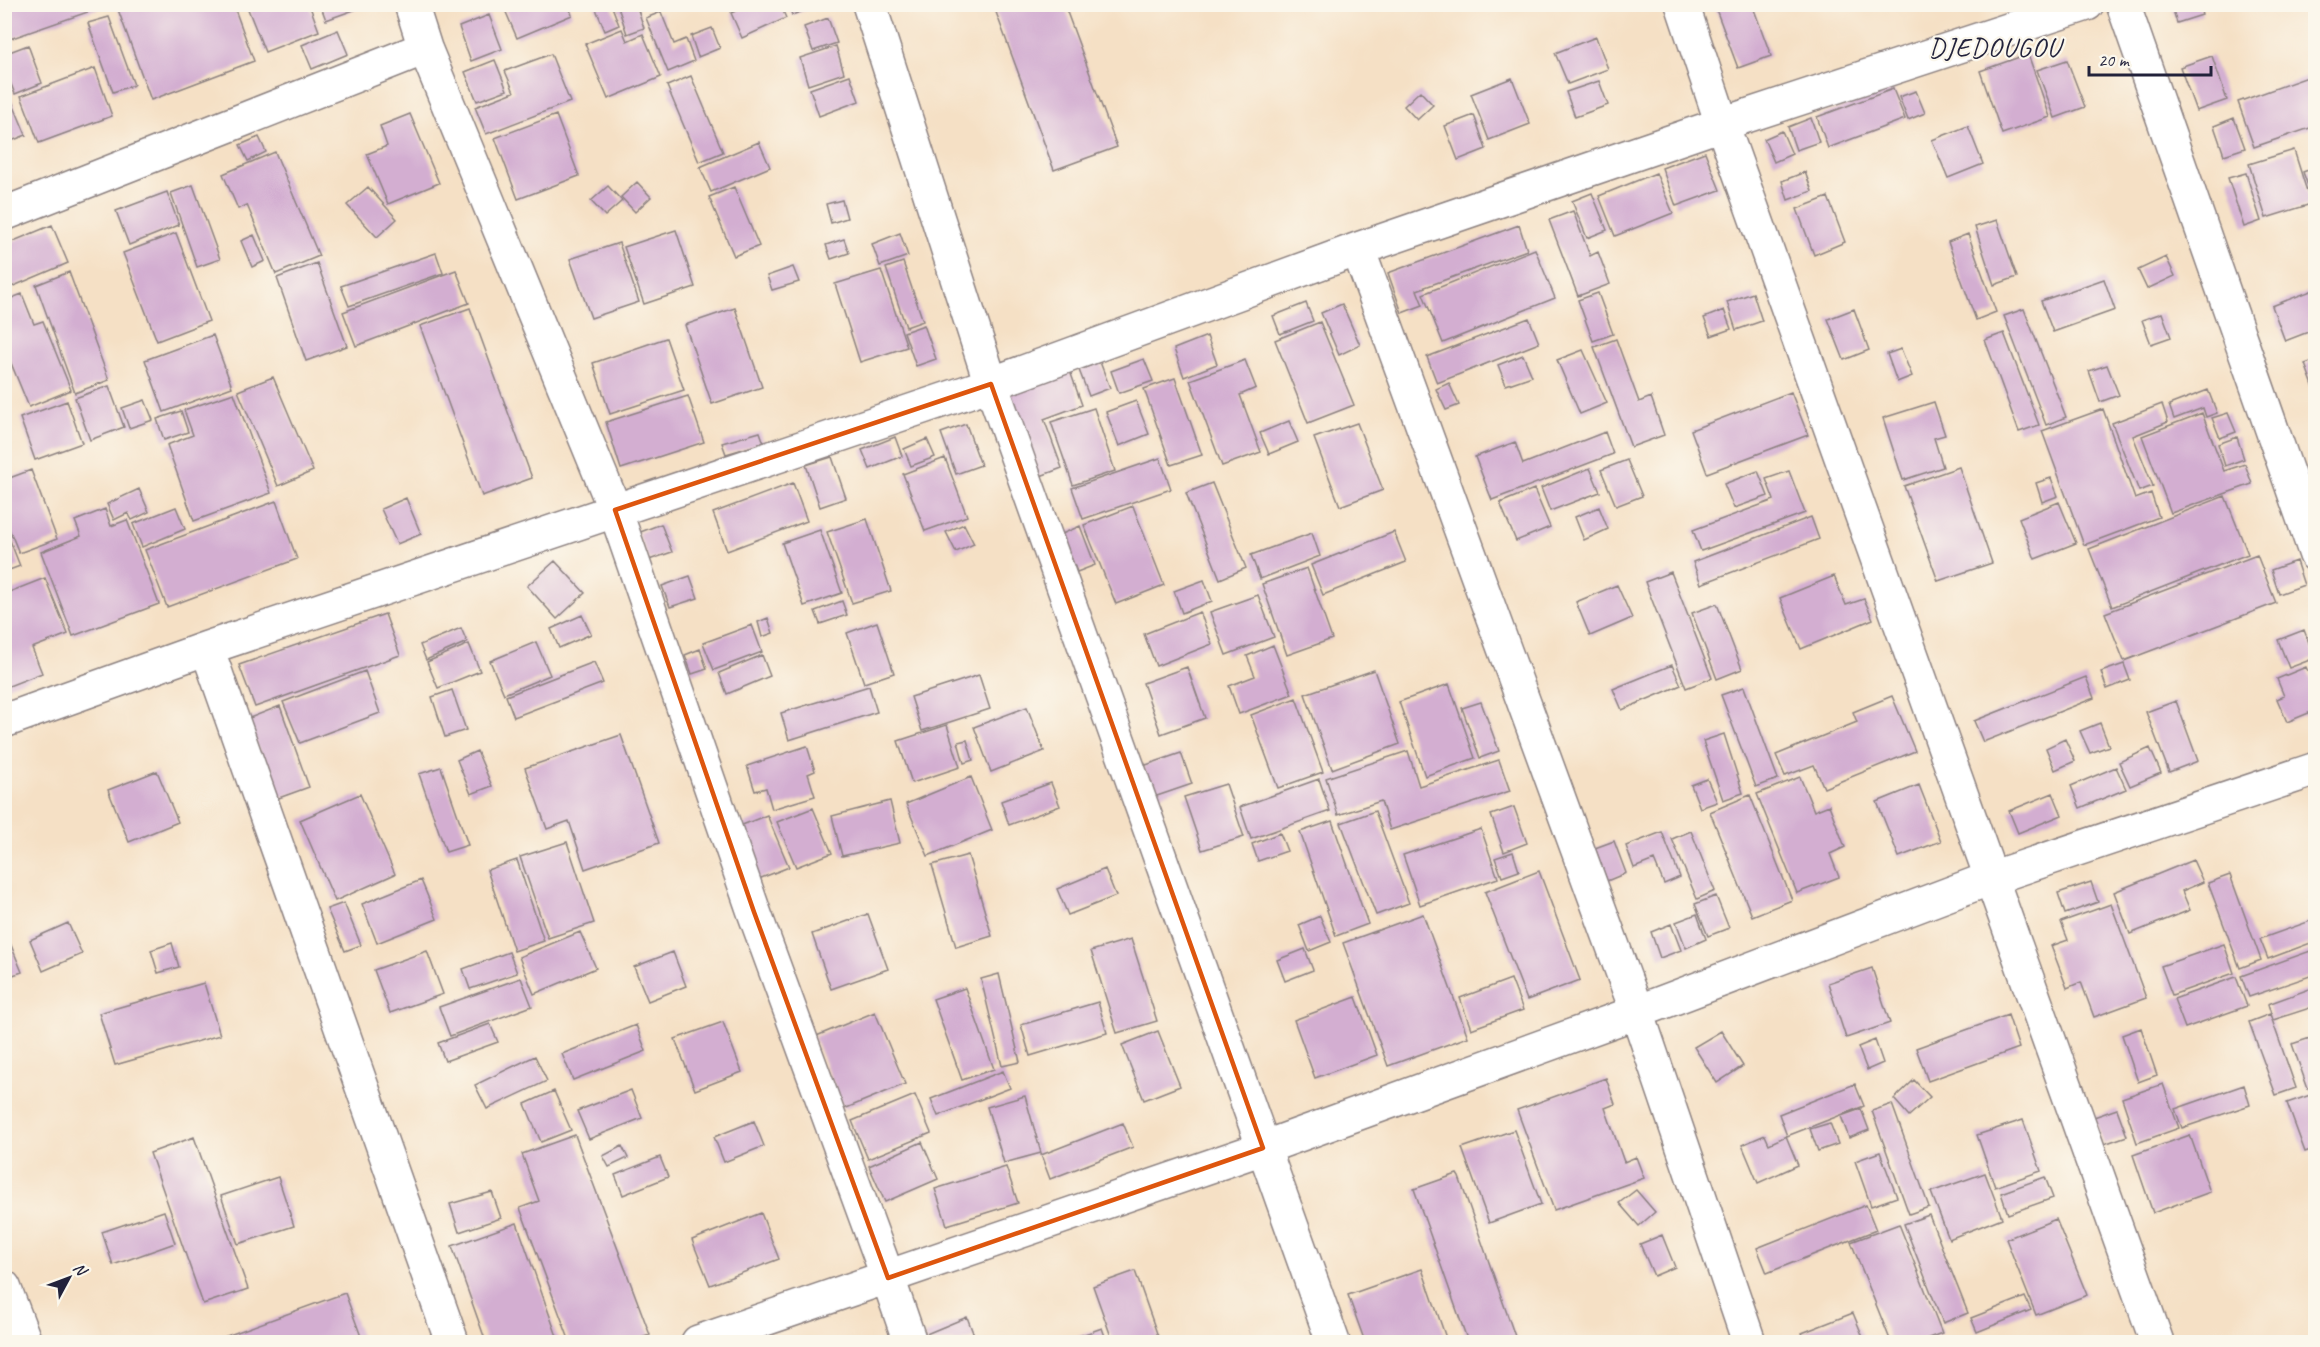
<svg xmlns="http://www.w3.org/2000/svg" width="2320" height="1347" viewBox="0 0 2320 1347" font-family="Caveat,sans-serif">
<rect width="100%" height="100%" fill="#fbf7ec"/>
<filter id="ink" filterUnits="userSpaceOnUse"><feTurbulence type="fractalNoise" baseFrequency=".0167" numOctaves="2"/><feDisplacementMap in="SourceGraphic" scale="12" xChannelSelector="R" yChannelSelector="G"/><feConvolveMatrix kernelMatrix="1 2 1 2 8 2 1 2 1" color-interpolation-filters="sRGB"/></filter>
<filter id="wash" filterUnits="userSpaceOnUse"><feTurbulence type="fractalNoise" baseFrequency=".008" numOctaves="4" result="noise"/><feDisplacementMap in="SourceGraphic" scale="24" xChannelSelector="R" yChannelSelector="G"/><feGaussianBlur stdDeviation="1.35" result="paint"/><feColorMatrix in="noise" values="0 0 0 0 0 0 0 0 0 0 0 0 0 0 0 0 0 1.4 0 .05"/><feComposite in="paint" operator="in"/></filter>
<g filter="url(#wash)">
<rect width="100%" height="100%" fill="#f5e0c5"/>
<g id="blocks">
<path fill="#d3aed1" d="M4,4H107L108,5L4,41Z
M116,4H233L254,61L151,100Z
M246,4H309L319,31L265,52Z
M320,4H368V5L326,20Z
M519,4H568L572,15L517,38L505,10Z
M594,4H611L619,25L605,31Z
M617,4H636L644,28L627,34Z
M752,4H780L786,18L742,38L731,13Z
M788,4H820V5L792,15Z
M993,4H1064L1117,147L1054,170Z
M1714,4H1752L1771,56L1738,68Z
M2171,4H2199L2202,15L2177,23Z
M661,12L674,44L686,39L694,61L668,72L646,18Z
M489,15L502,49L471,61L459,27Z
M109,17L134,85L113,92L88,23Z
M828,18L837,43L813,51L804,27Z
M712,28L720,48L698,57L691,36Z
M622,29L627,41L643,34L661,77L608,99L585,44Z
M338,30L348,54L312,69L302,45Z
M1596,37L1608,69L1568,84L1555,53Z
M28,45L42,83L15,94L4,67V54Z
M836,46L844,73L808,85L800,58Z
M551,54L570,102L486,134L475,107L514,92L505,71Z
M2028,54L2050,117L2002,134L1980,71Z
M2212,56L2227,100L2196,111L2180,67Z
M495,60L507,90L477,101L465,72Z
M2067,60L2085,107L2055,118L2037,70Z
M95,68L112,116L39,143L21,96Z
M2316,74V126L2254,147L2238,102Z
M850,75L859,101L819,116L810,89Z
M691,76L723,152L699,162L667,86Z
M1512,78L1530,124L1489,140L1471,94Z
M1599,81L1608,105L1575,117L1566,92Z
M4,82L26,135L4,144Z
M1893,89L1905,119L1828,148L1817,117Z
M1420,91L1433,105L1417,120L1404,106Z
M1916,91L1925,113L1908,120L1899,97Z
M410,114L439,183L388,204L367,154L387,146L380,126Z
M556,115L579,176L518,199L495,138Z
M1474,115L1486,149L1458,160L1445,126Z
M1811,118L1819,142L1796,150L1788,127Z
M2234,118L2245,148L2224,155L2214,126Z
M1968,126L1983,164L1948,178L1932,140Z
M1782,131L1792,154L1774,162L1764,139Z
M259,137L266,152L248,161L240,145Z
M759,142L770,167L711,192L700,167Z
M2294,150L2311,204L2266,218L2249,164Z
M275,152L319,256L276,274L247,205L238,209L223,174Z
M1705,152L1720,190L1676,206L1662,168Z
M2316,167V205H2315L2303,172Z
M1805,172L1812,191L1788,200L1782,181Z
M1656,173L1673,213L1615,236L1599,196Z
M2246,173L2261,221L2244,227L2228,178Z
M637,182L651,197L635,212L621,197Z
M193,185L220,259L197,267L171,193Z
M608,186L622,201L605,216L591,201Z
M368,187L397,219L377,237L347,205Z
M734,187L759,246L734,256L709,197Z
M167,192L179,225L129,245L116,211Z
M1592,193L1607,230L1587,238L1572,201Z
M1828,197L1845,242L1814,255L1797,209Z
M842,200L847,218L831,223L826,204Z
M1573,211L1590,256L1598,252L1610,284L1578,296L1549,220Z
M1997,220L2017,277L1994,285L1975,227Z
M52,225L68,263L9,288L4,277V245Z
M1519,225L1527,250L1417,290L1423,305L1402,313L1388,273Z
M676,230L695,287L644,304L624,247Z
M176,233L209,321L157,341L123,253Z
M900,233L908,256L880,266L872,244Z
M1968,234L1996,312L1976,320L1948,242Z
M254,235L265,261L252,267L241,241Z
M844,239L849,253L831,259L826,245Z
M619,243L639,302L591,318L570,259Z
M1535,249L1555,298L1443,343L1423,294Z
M436,253L443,273L349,306L341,286Z
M2166,257L2175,276L2147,289L2138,270Z
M903,262L923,321L906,327L886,268Z
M317,263L347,346L306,361L277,278Z
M793,267L799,282L772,290L767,276Z
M456,270L469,303L356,346L343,312Z
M881,270L907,347L860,362L835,284Z
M69,272L109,380L75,393L36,285Z
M2104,279L2115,310L2053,332L2041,301Z
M2316,289V329L2285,341L2272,306Z
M1598,293L1613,334L1593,341L1578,300Z
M1753,293L1762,321L1736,330L1727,302Z
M22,294L34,324L43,321L71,390L29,407L4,346V301Z
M1306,303L1313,321L1280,334L1273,316Z
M1342,304L1360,345L1339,355L1321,313Z
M470,308L532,478L482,496L420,326Z
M735,308L762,387L712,404L685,325Z
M1854,309L1869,350L1844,360L1828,319Z
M2024,309L2066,417L2046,425L2004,316Z
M1724,310L1731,329L1711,336L1704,318Z
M2162,313L2171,337L2151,344L2142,320Z
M1529,318L1539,343L1437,383L1427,357Z
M1320,322L1354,405L1308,423L1275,340Z
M924,325L936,359L916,366L904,332Z
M2004,333L2039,425L2019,432L1985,340Z
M2316,333V352H2315L2309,336Z
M213,335L232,387L164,412L145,360Z
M1207,336L1217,364L1184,377L1174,349Z
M666,338L684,390L610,414L593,363Z
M1616,339L1639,402L1651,397L1664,435L1631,447L1594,347Z
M1901,349L1912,376L1897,382L1887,354Z
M1583,350L1607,403L1580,414L1557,360Z
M1523,355L1532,376L1506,385L1498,365Z
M1144,359L1153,381L1119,393L1111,371Z
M1245,360L1256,388L1240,395L1261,452L1222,466L1190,380Z
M2316,360V391H2315L2305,364Z
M1100,362L1110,388L1089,396L1079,370Z
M2107,365L2119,395L2100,402L2089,371Z
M1070,371L1082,405L1044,419L1062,468L1035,478L1005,394Z
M273,377L313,471L278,486L238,391Z
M1175,378L1202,455L1171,465L1144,389Z
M1449,383L1459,405L1446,410L1436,389Z
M109,386L124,427L90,440L75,398Z
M2208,390L2217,413L2206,417L2203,408L2174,419L2169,405Z
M1791,392L1808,435L1707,473L1691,430Z
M234,393L271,493L194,521L167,445L193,435L184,410Z
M688,396L704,442L621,469L606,422Z
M145,400L153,420L129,428L122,408Z
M67,401L82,443L35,460L20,418Z
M1136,401L1149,434L1119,446L1106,412Z
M1934,402L1945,435L1934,438L1943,467L1903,480L1883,418Z
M2162,404L2168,422L2133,436L2153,486L2139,491L2112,423Z
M1094,408L1115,471L1073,485L1051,422Z
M2103,409L2135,499L2151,493L2159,517L2084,545L2042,431Z
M181,411L188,432L164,440L157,419Z
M2202,413L2224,471L2245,464L2252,484L2171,513L2142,436Z
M2228,413L2236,432L2220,438L2212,418Z
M1289,421L1298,442L1269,454L1260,433Z
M1357,423L1383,490L1340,506L1314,438Z
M966,424L981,465L956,474L941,433Z
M760,432L764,443L726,454L722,443Z
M1605,432L1613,454L1492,500L1475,457L1515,442L1523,464Z
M895,437L902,456L870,469L862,450Z
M2237,437L2244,459L2225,466L2218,444Z
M927,439L935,457L911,466L904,449Z
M4,455L10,468L4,470Z
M832,457L846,498L820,507L806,465Z
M945,458L967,516L925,531L903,474Z
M1160,458L1171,489L1083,519L1072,488Z
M1627,460L1642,496L1616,506L1601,470Z
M1959,467L1992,563L1938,581L1904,486Z
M1590,468L1600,492L1550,511L1541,488Z
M31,470L57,539L19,553L4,516V480Z
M1758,471L1768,496L1734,508L1724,484Z
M1789,471L1805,513L1701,551L1693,530L1774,500L1766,479Z
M2051,478L2058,496L2042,502L2036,483Z
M793,483L807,521L727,551L713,513Z
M1212,483L1246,568L1220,579L1186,493Z
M139,489L149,512L132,520L128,513L114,520L107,504Z
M1534,489L1550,527L1516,541L1500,503Z
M2225,496L2248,554L2112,607L2089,549Z
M406,498L421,534L397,544L381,509Z
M276,501L297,559L167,607L145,550Z
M2059,502L2076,543L2035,559L2019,518Z
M1133,506L1164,585L1116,604L1084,525Z
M176,507L185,529L142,547L133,524Z
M1599,507L1608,529L1584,540L1575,517Z
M105,509L111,526L127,520L159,604L73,636L41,552L81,536L75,521Z
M1811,517L1819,539L1701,584L1693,562Z
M867,519L891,591L852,603L827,532Z
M661,524L672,552L649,560L638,533Z
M964,524L974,544L956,552L946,532Z
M4,525L20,566L4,572Z
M1080,526L1095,565L1077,572L1062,534Z
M820,530L842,593L804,606L782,543Z
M1394,532L1406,562L1323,595L1311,565Z
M1312,533L1320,556L1260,579L1251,555Z
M2257,555L2276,603L2124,661L2105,613Z
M555,561L585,593L557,619L527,586Z
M2296,561L2304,585L2279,594L2271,570Z
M1307,568L1332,639L1287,655L1262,584Z
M1671,572L1712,678L1686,688L1645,582Z
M690,576L698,598L670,607L662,586Z
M1834,576L1846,605L1864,599L1873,619L1801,649L1780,598Z
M45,578L68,634L32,648L42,673L4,688V594Z
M1204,580L1212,601L1182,613L1174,591Z
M1617,585L1632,618L1590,636L1576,602Z
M1258,595L1274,637L1226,655L1210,612Z
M842,601L847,615L820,624L815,611Z
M1717,604L1742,669L1717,679L1692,613Z
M1200,612L1212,644L1156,666L1144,634Z
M385,614L400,655L255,707L239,665Z
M582,615L591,634L559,648L551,629Z
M768,618L773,633L762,637L758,622Z
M877,622L894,673L864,683L847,633Z
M752,625L762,652L714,670L703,643Z
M461,628L467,642L426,660L420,645Z
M2304,630L2315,658L2289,668L2278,640Z
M536,642L550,675L504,694L490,661Z
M469,644L480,671L438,688L427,662Z
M1273,645L1292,694L1239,714L1229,686L1255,676L1247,656Z
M700,649L707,669L692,674L685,655Z
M762,655L770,676L727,694L719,673Z
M594,662L603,683L514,717L506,696Z
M2124,664L2130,680L2107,689L2101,672Z
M1672,665L1681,685L1622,710L1613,689Z
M1187,667L1205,718L1161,734L1143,683Z
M2306,667L2316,689V710L2287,722L2277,699L2284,696L2277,679Z
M1374,670L1400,744L1332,769L1305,694Z
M365,671L380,713L300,743L283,702Z
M979,675L990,709L922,731L911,697Z
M2086,677L2094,698L1983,742L1974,721Z
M1449,684L1475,758L1425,776L1399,702Z
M869,686L877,712L789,740L781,713Z
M1744,687L1778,779L1756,787L1721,695Z
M452,690L466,730L445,737L432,697Z
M1892,696L1915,751L1824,788L1814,765L1785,776L1776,755L1857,722L1853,712Z
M1296,698L1323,772L1278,788L1251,715Z
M2176,701L2198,761L2169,772L2146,712Z
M1481,702L1499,751L1480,758L1462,708Z
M280,706L309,787L276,799L247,719Z
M1027,707L1044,751L991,772L974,727Z
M2100,723L2109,746L2090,753L2080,731Z
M947,725L960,767L912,783L898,741Z
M1724,734L1743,793L1723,800L1703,741Z
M621,735L659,843L585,869L569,821L547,829L525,768Z
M2065,739L2075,761L2055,770L2046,748Z
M967,740L973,760L964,763L958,742Z
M807,746L815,771L808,774L815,796L772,809L766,788L755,791L747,766Z
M2150,748L2161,773L2130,786L2119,762Z
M477,751L492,786L471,794L457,760Z
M1408,751L1419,786L1499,760L1510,791L1390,830L1381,801L1338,815L1326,778Z
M1181,753L1192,784L1154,797L1143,766Z
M441,767L468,845L446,852L419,774Z
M2116,767L2126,789L2080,808L2071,786Z
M157,771L178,822L129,842L108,790Z
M971,777L992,830L928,856L906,804Z
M1800,777L1814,811L1829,805L1845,847L1830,854L1839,877L1797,893L1757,794Z
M1319,779L1330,811L1251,839L1240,807Z
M1707,779L1717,802L1700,808L1691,785Z
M1051,783L1060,806L1009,825L1001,801Z
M1226,784L1244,837L1202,850L1184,797Z
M1919,785L1941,841L1899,857L1877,802Z
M2053,793L2062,815L2018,833L2009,811Z
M360,794L395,874L335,901L300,820Z
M1750,795L1792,900L1752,916L1710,812Z
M890,801L900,843L842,856L832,816Z
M1514,807L1527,843L1504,852L1491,815Z
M813,808L832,853L796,867L777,822Z
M1375,811L1409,903L1376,915L1341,823Z
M767,815L789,867L756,880L735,828Z
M1332,821L1368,924L1336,936L1300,832Z
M1481,829L1498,878L1420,905L1403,855Z
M1691,831L1715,891L1697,899L1672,839Z
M1662,832L1680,877L1664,884L1654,860L1634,868L1626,846Z
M1280,833L1287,851L1258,861L1252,844Z
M1614,841L1626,873L1607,881L1595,848Z
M567,842L594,923L548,938L520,857Z
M1513,852L1519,871L1502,877L1495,858Z
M968,855L992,936L956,947L932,865Z
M517,860L544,941L514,951L487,870Z
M2193,860L2203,882L2182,891L2190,910L2130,934L2114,892Z
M1105,869L1116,896L1068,915L1057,889Z
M1539,871L1580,980L1527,1000L1485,892Z
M2230,875L2261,960L2240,968L2208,883Z
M421,880L437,919L377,943L362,904Z
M2091,882L2098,902L2065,914L2058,893Z
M1716,896L1729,928L1708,936L1695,904Z
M344,903L361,945L345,951L327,909Z
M2111,904L2146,998L2094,1017L2081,982L2067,988L2051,946L2068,940L2061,922Z
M868,914L888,969L831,989L812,934Z
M1423,914L1468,1037L1388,1066L1343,943Z
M1697,914L1706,939L1686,948L1676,922Z
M1320,916L1331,942L1309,951L1299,925Z
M2316,919V941L2268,959L2260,939Z
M68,923L82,954L43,971L30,940Z
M1671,924L1681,950L1660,958L1651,932Z
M4,928L22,972L4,978Z
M580,932L596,968L534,994L519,957Z
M1131,939L1157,1021L1117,1033L1091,951Z
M172,943L179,967L158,973L151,950Z
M2224,944L2234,973L2172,995L2161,966Z
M1305,949L1313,970L1285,981L1277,960Z
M2316,949V974L2249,997L2241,976Z
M427,951L443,994L390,1013L374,970Z
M509,952L517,973L470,989L463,969Z
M673,952L686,986L648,1001L634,967Z
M1872,968L1890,1023L1846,1038L1828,983Z
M999,974L1020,1062L1002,1066L981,979Z
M2236,977L2247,1006L2185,1028L2174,999Z
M521,978L532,1006L450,1036L439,1007Z
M1511,979L1523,1010L1471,1029L1460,998Z
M204,983L220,1035L115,1065L99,1013Z
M2315,987L2316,1006L2273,1020L2268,1004Z
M965,988L994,1069L962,1080L933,999Z
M1356,997L1377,1055L1315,1078L1294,1020Z
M1098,1002L1107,1033L1030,1056L1021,1025Z
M875,1012L905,1084L844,1109L814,1037Z
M2270,1014L2296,1088L2276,1095L2249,1022Z
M2008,1015L2019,1048L1928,1081L1916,1048Z
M723,1022L742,1072L695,1090L675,1039Z
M490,1024L498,1042L445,1061L438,1043Z
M636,1025L646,1051L573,1080L562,1054Z
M2141,1028L2157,1075L2138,1082L2122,1035Z
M1158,1031L1180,1086L1144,1100L1122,1045Z
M1721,1031L1743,1066L1717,1083L1694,1047Z
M2316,1036V1086L2308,1089L2292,1044Z
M1875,1040L1883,1063L1867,1070L1858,1047Z
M535,1056L547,1081L487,1109L475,1085Z
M1003,1071L1010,1088L938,1116L931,1099Z
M1606,1078L1615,1104L1605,1108L1624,1162L1636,1157L1644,1178L1554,1210L1517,1110Z
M1914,1080L1930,1097L1909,1116L1894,1099Z
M1855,1084L1864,1106L1787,1136L1779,1114Z
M2163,1084L2179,1128L2137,1143L2122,1098Z
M2244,1085L2250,1105L2182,1128L2175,1109Z
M631,1090L642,1118L589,1139L577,1111Z
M554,1091L571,1130L541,1142L525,1104Z
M2316,1093V1148L2305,1152L2287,1103Z
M915,1095L931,1133L868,1159L852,1121Z
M1025,1096L1041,1153L1004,1163L987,1107Z
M1892,1104L1929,1207L1909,1214L1872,1111Z
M1861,1109L1869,1130L1849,1138L1841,1116Z
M2117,1109L2127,1136L2104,1144L2094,1117Z
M2023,1120L2041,1171L1995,1187L1977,1135Z
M754,1121L764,1146L724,1162L714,1137Z
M1123,1123L1133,1147L1050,1179L1041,1155Z
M1830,1123L1838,1144L1818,1151L1810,1129Z
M1514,1130L1541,1204L1489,1223L1462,1148Z
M575,1135L650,1335L629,1342H570L520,1208L539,1201L522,1154Z
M1765,1135L1769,1144L1786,1136L1798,1165L1758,1183L1742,1145Z
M2190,1135L2210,1192L2153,1213L2133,1155Z
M194,1137L248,1289L203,1304L150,1153Z
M922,1142L938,1179L885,1202L869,1166Z
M622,1146L628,1158L609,1167L603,1156Z
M1880,1152L1897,1197L1871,1206L1855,1161Z
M660,1157L668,1177L623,1195L615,1175Z
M1006,1167L1018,1203L947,1225L935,1189Z
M1985,1173L2002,1218L1949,1239L1931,1192Z
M1457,1174L1459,1177L1517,1342H1468L1414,1189Z
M278,1177L294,1226L238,1244L221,1196Z
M2045,1177L2053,1198L2008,1214L2001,1193Z
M1636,1190L1655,1212L1639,1226L1619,1203Z
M492,1192L501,1218L459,1232L450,1204Z
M1866,1205L1876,1230L1767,1273L1757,1248Z
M164,1211L175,1243L113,1265L102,1232Z
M761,1213L779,1259L710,1285L692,1240Z
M1929,1215L1968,1313L1943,1323L1904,1224Z
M2056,1219L2087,1295L2036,1315L2006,1239Z
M517,1223L559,1342H486L452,1246Z
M1899,1224L1942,1333L1918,1342H1891L1851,1242Z
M1662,1235L1675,1267L1654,1276L1640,1244Z
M1422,1269L1446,1338L1434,1342H1365L1348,1295Z
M1135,1271L1160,1342H1113L1093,1286Z
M345,1293L363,1342H210Z
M2025,1297L2031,1310L1977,1332L1971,1318Z
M1853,1313L1865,1342H1800L1805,1340L1802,1333Z
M967,1317L975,1338L962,1342H927L924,1335Z
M1102,1328L1107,1342H1062Z"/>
</g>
</g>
<g filter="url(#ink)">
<use href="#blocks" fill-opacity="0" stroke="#8c8180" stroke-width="1.5"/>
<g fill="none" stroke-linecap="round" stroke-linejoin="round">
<g stroke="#8c8180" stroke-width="36">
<path id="street" d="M411,4L425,48L615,510L754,912L888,1278L910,1342
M869,4L991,384L1333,1342
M1682,4L1722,124L2157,1342
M2123,4L2316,555
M4,214L425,48
M1358,249L1637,1012L1749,1342
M207,648L452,1342
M4,721L207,648L991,384L1358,249L1722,124L2087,4
M4,1287L25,1342
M698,1342L1263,1148L1637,1012L1991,878L2316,769"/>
</g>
<use href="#street" stroke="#fff" stroke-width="33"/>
</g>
</g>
<path fill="none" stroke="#de560e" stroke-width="4.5" stroke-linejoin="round" d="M991,384L1263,1148L888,1278L754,912L615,510Z"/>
<g text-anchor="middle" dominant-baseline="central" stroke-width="4.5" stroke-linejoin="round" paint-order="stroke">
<g font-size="27" letter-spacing="1.5" fill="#22223b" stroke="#fbf7ec">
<text x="1995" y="47">DJEDOUGOU</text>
</g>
</g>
<rect width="2320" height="1347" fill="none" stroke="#fbf7ec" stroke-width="24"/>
<g transform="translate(69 1278) rotate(49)" stroke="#fbf7ec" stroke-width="4.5" paint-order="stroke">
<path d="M0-4.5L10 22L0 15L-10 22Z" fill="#22223b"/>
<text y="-9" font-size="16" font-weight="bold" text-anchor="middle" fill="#22223b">N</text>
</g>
<path d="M2089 66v9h122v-9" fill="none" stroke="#22223b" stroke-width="3"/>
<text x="2098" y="66" font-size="18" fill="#22223b" stroke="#fbf7ec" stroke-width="4.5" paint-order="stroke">20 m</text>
</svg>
